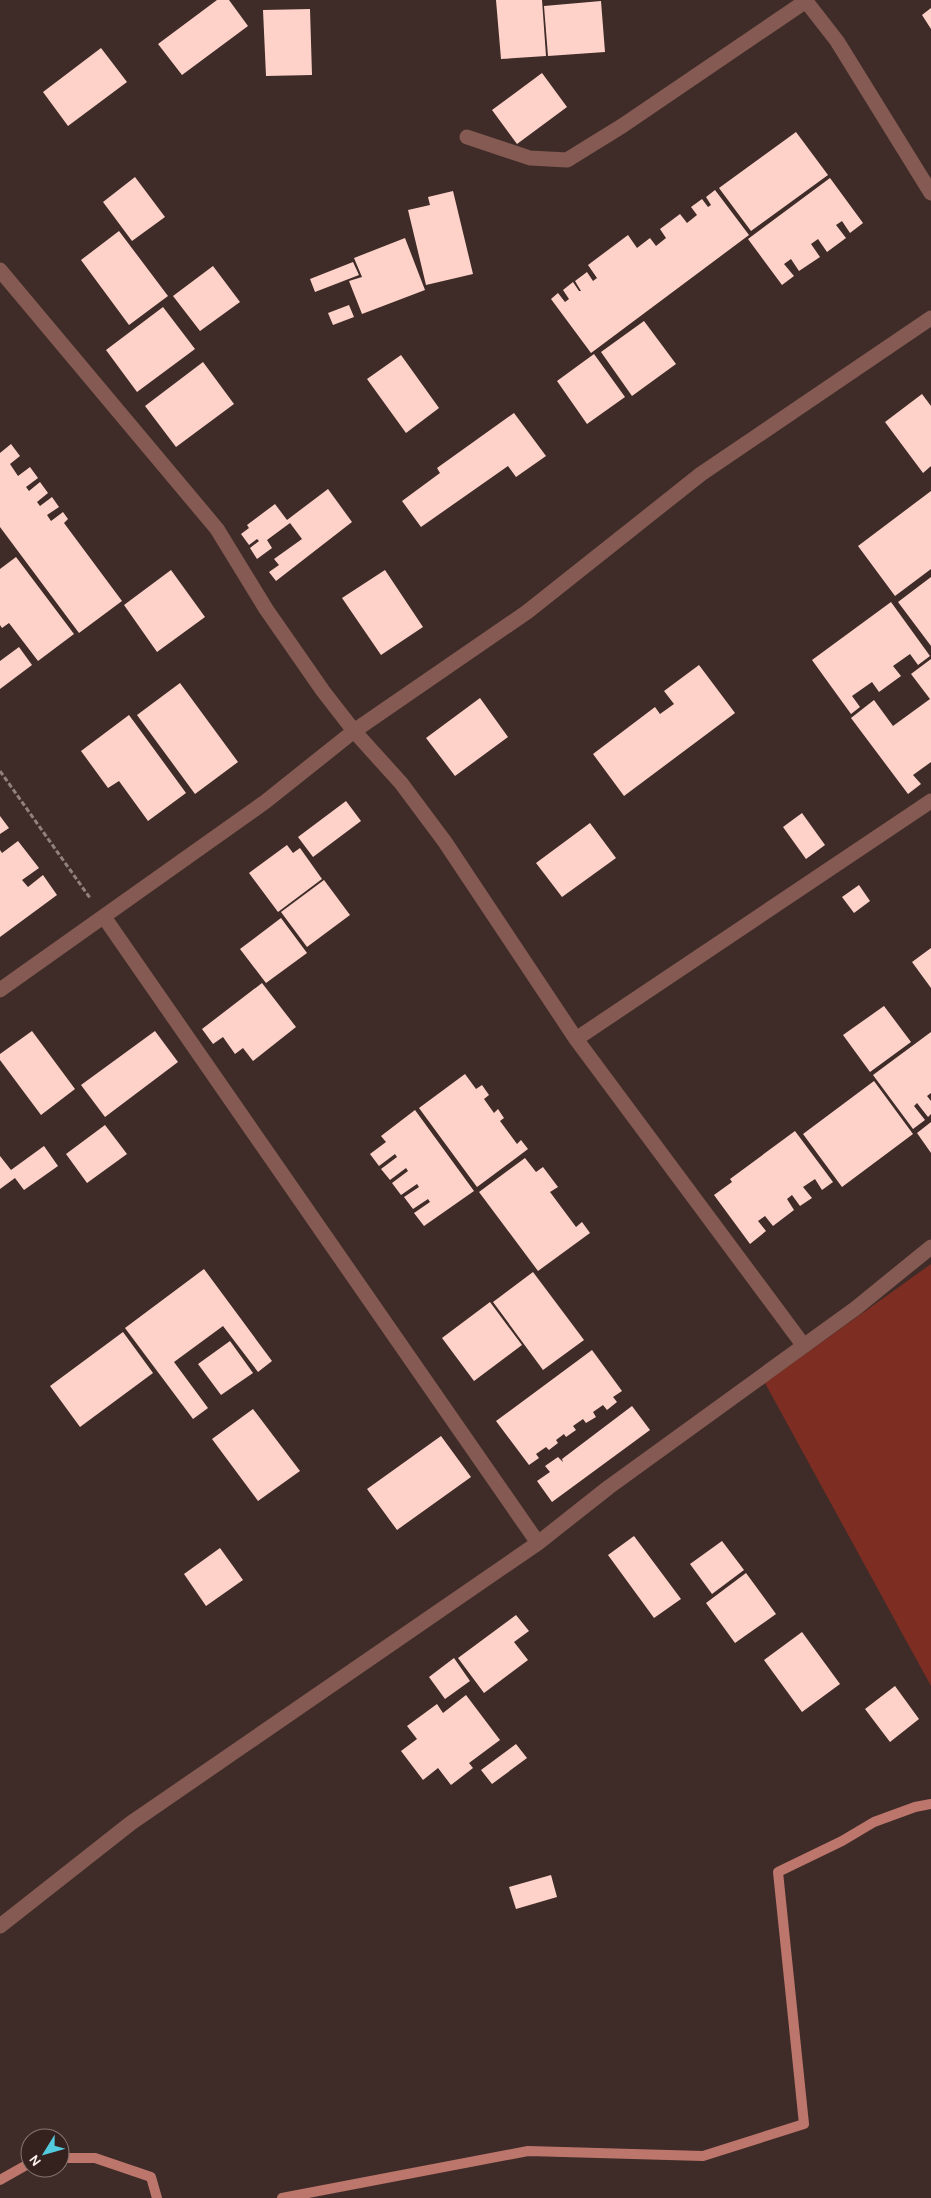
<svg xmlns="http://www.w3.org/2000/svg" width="931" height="2198" viewBox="0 0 931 2198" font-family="Karla,sans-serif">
<rect width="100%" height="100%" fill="#3f2c28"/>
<path fill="#7e2d22" d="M931,1264V1686L765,1383Z"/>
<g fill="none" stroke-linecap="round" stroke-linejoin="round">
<path stroke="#bd766c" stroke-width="10" d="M60,2158H95L151,2177L157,2198
M0,2180L30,2163
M282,2198L528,2151L703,2156L804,2124L778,1872L842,1841L874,1822L915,1807L931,1804"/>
</g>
<path fill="#fed2c9" d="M217,0H229L248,26L182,75L158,44Z
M496,0H542L546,56L501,59Z
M601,1L605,52L548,56L544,6Z
M931,8V29L922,15Z
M310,9L312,75L266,76L263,10Z
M101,48L127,82L68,126L43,92Z
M542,73L567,107L517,144L492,110Z
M796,132L828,175L751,231L719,188Z
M135,177L165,217L132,241L103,202Z
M830,178L863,223L850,233L842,221L836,225L846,238L827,252L818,239L811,244L820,257L799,271L791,259L784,264L794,276L782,285L748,239Z
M715,190L749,235L591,353L551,299L558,293L565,302L569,299L563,290L573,282L579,291H581L575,281L587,272L593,281L597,278L588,265L628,235L637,248L650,238L656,246L666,238L660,229L680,214L687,223L697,215L691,207L702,199L708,207L711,205L706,197Z
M453,191L473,274L426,285L408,210L430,205L428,197Z
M119,231L168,296L129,325L81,260Z
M405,238L425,290L362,314L349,281L362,277L354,258Z
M353,262L359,275L315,292L310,279Z
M213,266L240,302L200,331L173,296Z
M349,305L354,317L333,325L328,313Z
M163,307L195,349L137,392L106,350Z
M644,321L676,364L632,396L601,352Z
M594,354L625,397L587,424L557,381Z
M401,355L439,408L406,433L367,379Z
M203,362L234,404L176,447L145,406Z
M922,394L931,406V466L923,473L885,422Z
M514,413L546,456L516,477L508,466L421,527L402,501L440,473L437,468Z
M11,444L20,456L10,464L18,476L30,467L38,478L26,487L29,491L40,482L48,493L37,502L40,506L52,497L59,507L47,515L51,521L63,512L68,519L64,523L122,601L79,633L0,527V453Z
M328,489L352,522L276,581L269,572L279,565L274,559L302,539L290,523L267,540L272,548L257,559L250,548L259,541L257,539L249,545L241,534L249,528L247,525L275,504L287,520Z
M931,491V569L895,596L858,546Z
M16,557L74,634L38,661L9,623L2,628L0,625V569Z
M171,570L205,617L157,652L124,605Z
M385,570L423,627L381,655L342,598Z
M931,577V646L898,602Z
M891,602L930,656L918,665L910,654L893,666L901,676L879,692L872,682L852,696L860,707L851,714L812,660Z
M19,647L32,665L0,689V661Z
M931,659V762L913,775L921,784L908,794L851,718L874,700L893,726L930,699L911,674Z
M699,665L735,713L624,796L593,754L655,707L660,714L674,704L664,691Z
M180,683L238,762L195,794L137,715Z
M480,698L508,737L455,776L426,738Z
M129,715L186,793L148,821L119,781L108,788L81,751Z
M346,801L361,821L313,857L298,837Z
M802,813L825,845L806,859L783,827Z
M0,816L9,828L0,834Z
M590,823L616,858L562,897L536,863Z
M18,841L39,868L22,880L28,887L43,875L57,895L0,937V850L2,853Z
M287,845L293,853L300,848L322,879L278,912L249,873Z
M324,880L350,915L307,947L281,912Z
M859,885L870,901L854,913L842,897Z
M281,918L307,953L266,983L240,949Z
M931,948V988L912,962Z
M262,983L296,1027L253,1061L243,1048L235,1054L223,1037L213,1044L202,1029Z
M884,1006L911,1042L870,1072L843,1035Z
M32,1031L75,1089L41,1115L0,1060V1054Z
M155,1031L178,1062L105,1117L81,1085Z
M931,1032V1093L927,1096L931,1101V1114L928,1117L917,1103L914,1106L925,1120L913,1129L873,1075Z
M465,1074L476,1089L482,1085L489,1095L484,1099L494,1113L498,1109L504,1118L500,1121L517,1144L521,1140L528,1149L477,1187L419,1108Z
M874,1081L913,1134L842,1187L803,1134Z
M415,1110L474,1191L424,1226L414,1213L430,1202L428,1199L413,1209L404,1197L419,1187L417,1184L401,1195L392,1183L408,1171L406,1168L390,1180L381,1169L397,1157L395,1154L379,1166L370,1154L386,1142L381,1136Z
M931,1122V1153L917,1133Z
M105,1125L127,1154L87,1183L66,1154Z
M795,1131L833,1182L822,1190L815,1179L803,1187L812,1198L800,1206L792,1195L787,1199L794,1210L773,1226L765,1216L758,1221L766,1231L750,1244L714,1195L732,1182L730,1179Z
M44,1146L58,1166L24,1190L15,1178L0,1189V1156L11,1170Z
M525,1158L536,1172L543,1167L558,1187L550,1192L576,1227L582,1222L590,1233L538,1271L479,1192Z
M204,1269L272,1361L258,1372L223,1326L174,1362L208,1408L193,1419L125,1328Z
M533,1272L584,1340L543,1370L493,1302Z
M490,1302L522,1345L474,1381L442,1338Z
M123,1332L153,1373L80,1427L50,1386Z
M230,1341L253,1373L221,1395L198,1364Z
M592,1350L622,1391L613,1397L617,1402L607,1410L603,1405L593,1412L596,1417L586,1423L583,1419L573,1426L576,1430L566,1437L564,1434L556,1440L558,1443L549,1450L546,1447L536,1454L539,1458L529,1465L496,1421Z
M632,1406L650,1430L552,1502L537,1481L550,1472L545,1466L558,1457L563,1462L562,1459Z
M253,1409L300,1471L258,1501L212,1439Z
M441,1436L471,1477L397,1530L367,1489Z
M634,1536L681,1599L654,1618L608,1555Z
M722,1541L744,1570L712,1594L690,1564Z
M220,1548L243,1580L206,1606L184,1574Z
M746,1573L776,1614L735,1643L706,1603Z
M516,1615L529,1631L514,1642L528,1660L484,1693L458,1658Z
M802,1632L840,1684L802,1712L764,1660Z
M454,1658L470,1681L445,1699L429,1677Z
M895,1686L919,1719L890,1742L865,1709Z
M466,1695L500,1740L469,1763L473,1768L451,1785L438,1768L423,1780L401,1751L417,1739L407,1726L437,1704L443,1713Z
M516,1744L527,1758L492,1784L481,1770Z
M551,1875L557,1897L516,1909L509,1887Z"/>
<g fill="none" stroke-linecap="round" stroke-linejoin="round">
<path stroke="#91817d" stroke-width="3" stroke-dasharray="5 2.5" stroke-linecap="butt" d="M0,771L90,898"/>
<path stroke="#845a52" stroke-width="15" d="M805,0L837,41L931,193
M467,137L530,158L567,160L622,126L806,1
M0,270L217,529L266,609L323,691L354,731L401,783L445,842L576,1039L804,1346
M104,917L538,1543
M0,990L265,802L354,731L527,612L701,474L931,318
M576,1039L931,801
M0,1926L131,1823L538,1543L609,1487L856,1308L931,1247"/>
</g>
<g transform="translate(45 2153) rotate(233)"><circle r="24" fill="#35221f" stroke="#857572"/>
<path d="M0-4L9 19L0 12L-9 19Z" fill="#54cade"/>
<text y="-8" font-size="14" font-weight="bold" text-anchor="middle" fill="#fef1ee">N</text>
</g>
</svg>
